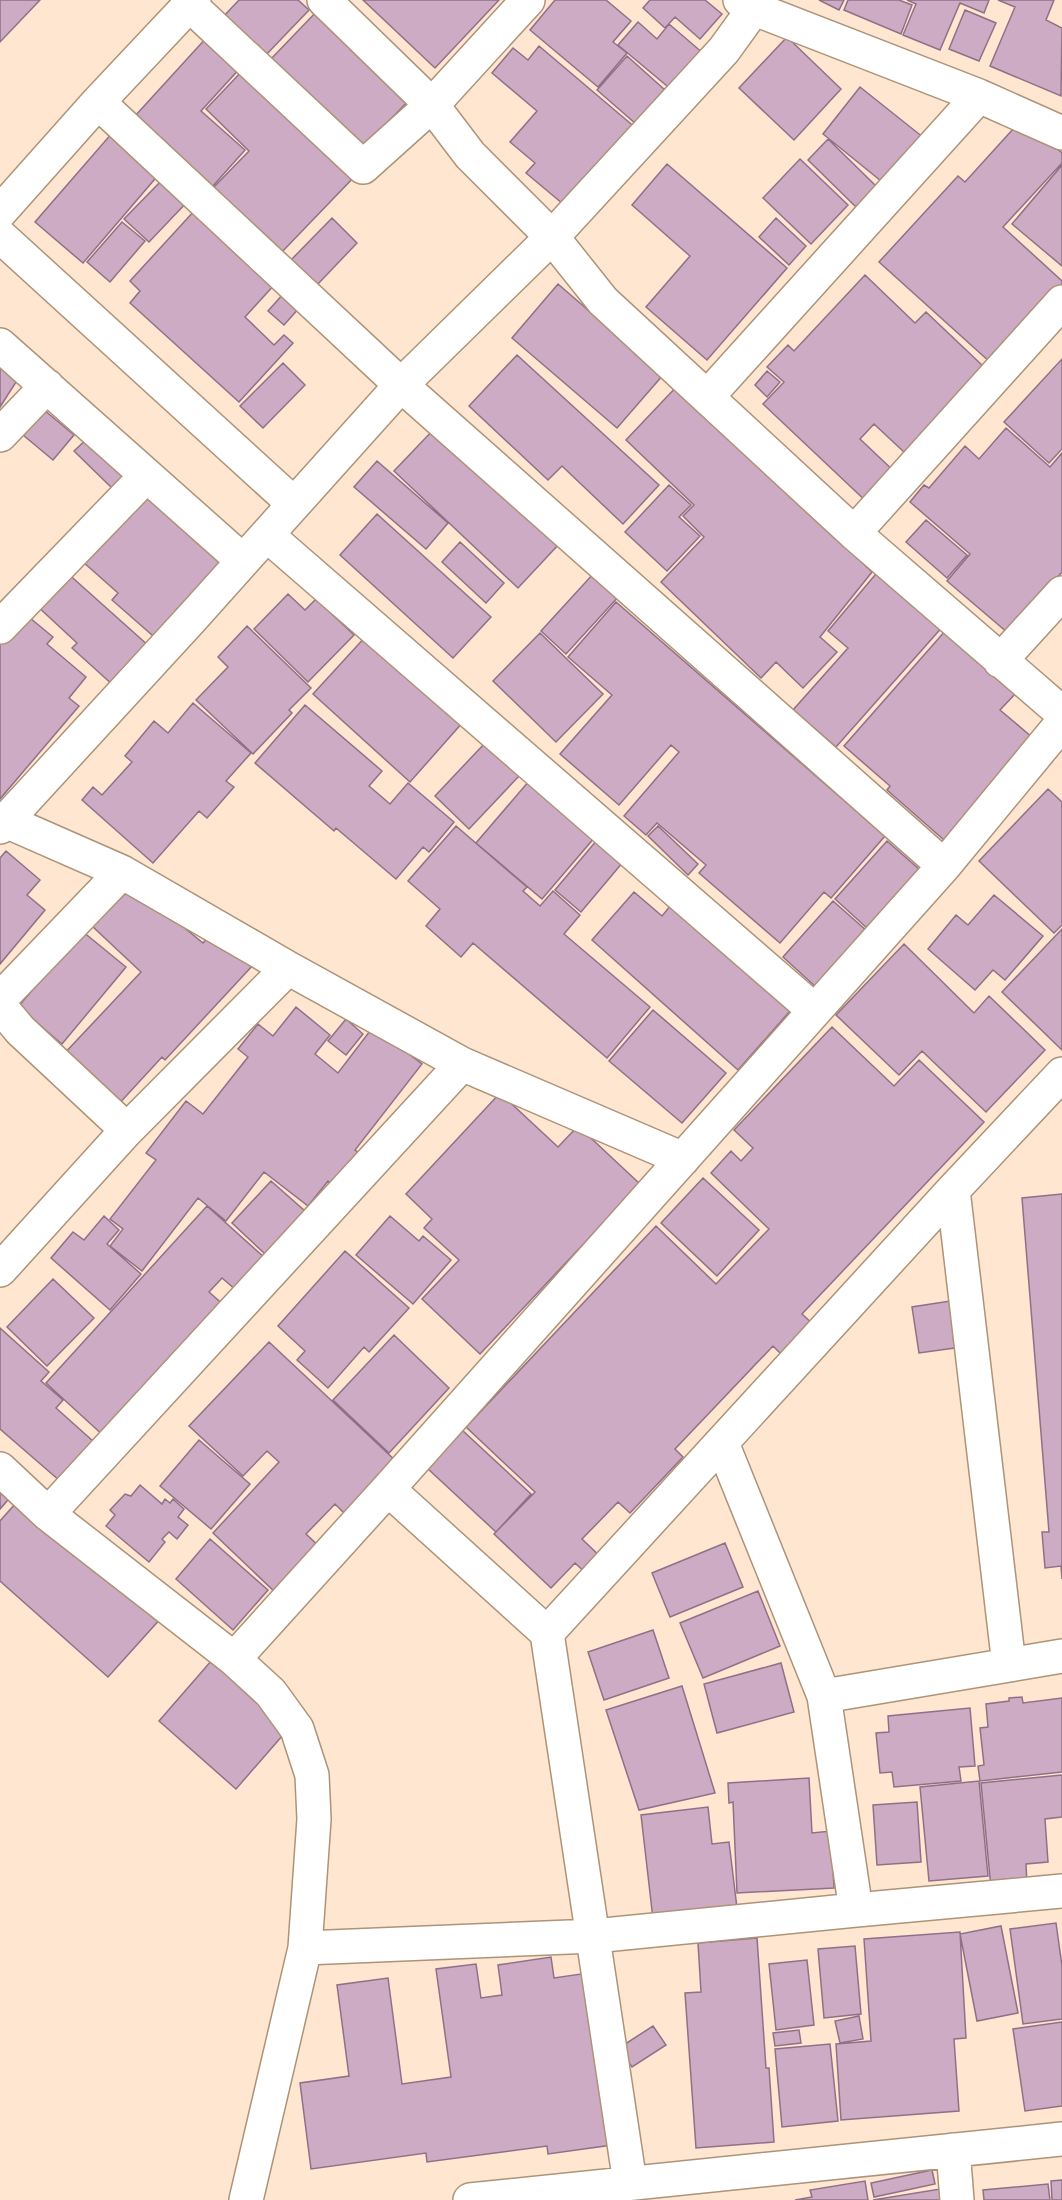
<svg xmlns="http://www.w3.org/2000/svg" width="1062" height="2200" viewBox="0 0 1062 2200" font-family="Ubuntu,sans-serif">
<rect width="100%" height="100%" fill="#fee6d0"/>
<path fill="#cdabc4" stroke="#8f7187" stroke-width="1.5" d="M0,0H40L0,42Z
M239,0H298L309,10L264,57L223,17Z
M363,0H499L435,68Z
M555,0H606L631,21L613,42L627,53L598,87L530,30Z
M650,0H705L722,14L700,39L675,17L665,28L643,8Z
M819,0H844L839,10Z
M848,0H899L912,5L901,34L844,10Z
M907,0H989L984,13L960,3L940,50L903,35L916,4Z
M998,0H1054L1046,20L1062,28L1061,96L990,66L1015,7Z
M319,9L411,98L363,148L271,59Z
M965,10L996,23L979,61L949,49Z
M638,22L657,39L669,24L704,54L673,91L618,45Z
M208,36L242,66L201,111L245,150L212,187L135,116Z
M787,37L841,89L794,140L739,88Z
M539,46L637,129L569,209L526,173L535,163L510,142L537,111L492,73L513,48L528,60Z
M627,56L665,90L636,124L597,90Z
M245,68L356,175L280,254L213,188L249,151L206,109Z
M860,87L924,138L886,185L823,134Z
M1023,118L1062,153V163L1003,227L1062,281V285L991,363L879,262L958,176L965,182Z
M113,132L160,173L83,263L35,222Z
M828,139L876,186L856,207L808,160Z
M800,159L848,205L811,244L763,198Z
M667,164L787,268L707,360L646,307L690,256L632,205Z
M1062,165V266L1012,224Z
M164,178L188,201L149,242L124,219Z
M195,210L275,284L245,317L274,345L284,335L293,343L239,402L130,303L140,291L130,281Z
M332,218L357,243L317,285L291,260Z
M776,218L806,246L789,265L759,237Z
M122,222L145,241L110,282L87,262Z
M865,275L915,323L926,312L984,367L904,452L874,424L860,439L898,475L870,505L763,404L784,382L767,367L788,345L794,351Z
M558,284L663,375L617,428L512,338Z
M284,293L300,307L284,325L268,311Z
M517,355L659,485L623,524L562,466L548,480L469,406Z
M1062,359V449L1049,463L1004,422Z
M283,363L305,385L263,428L240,406Z
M0,364L18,379L0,407Z
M767,371L780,382L767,397L755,385Z
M679,384L872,572L820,637L837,652L803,688L776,662L761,678L661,582L704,537L683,516L694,505L626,440Z
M38,405L74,435L53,460L17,430Z
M436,427L560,543L518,588L394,471Z
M1006,428L1050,467L1062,453V572L1008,633L947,581L970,554L910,502L924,485L929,488L965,446L979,459Z
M89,437L130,477L115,491L74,451Z
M377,461L448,523L426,549L354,487Z
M669,485L691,505L679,517L700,536L667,571L625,532Z
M147,488L230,563L160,642L112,600L118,593L82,561Z
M377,514L491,617L453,658L340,555Z
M926,520L967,555L947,578L906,542Z
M460,542L504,583L486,603L442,562Z
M880,569L944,625L836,747L793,710L848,648L828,631Z
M65,571L150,647L114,686L72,648L77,643L35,604Z
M594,573L619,596L566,654L541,631Z
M288,594L305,610L316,599L354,635L308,682L254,629Z
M616,602L885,836L831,898L824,892L780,943L699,873L706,865L657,823L646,835L624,816L679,752L671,745L619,805L560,754L612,695L568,657Z
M24,613L53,637L47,644L86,677L69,698L79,706L0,799V642Z
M247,626L311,688L289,710L292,713L253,754L196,700L228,667L218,657Z
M946,630L1017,692L1000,710L1033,738L944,840L887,790L890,786L844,746Z
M540,633L603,694L556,742L493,681Z
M367,635L463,722L410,782L313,694Z
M193,703L251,753L226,781L234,787L207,818L199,811L153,863L82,800L93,787L102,795L132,762L125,756L154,721L168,733Z
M305,705L382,771L369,786L390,804L408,783L454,822L429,852L423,847L396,879L336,828L334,831L255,763Z
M485,743L519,776L469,829L435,796Z
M529,781L595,837L542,899L476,843Z
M1048,789L1062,802V925L1054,933L979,861Z
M456,826L527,887L523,891L540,906L553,891L580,915L564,934L650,1007L607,1058L473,943L461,957L426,926L440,909L408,881Z
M658,826L698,864L688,875L648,836Z
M597,840L623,862L581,912L555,890Z
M887,841L920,870L868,929L835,899Z
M6,851L40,880L27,895L45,910L0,964V858Z
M133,886L203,943L216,928L254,964L165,1060L162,1057L116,1107L62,1056L141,972L92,926Z
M634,892L662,916L671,905L790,1011L738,1070L592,940Z
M994,895L1043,936L1005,980L993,970L975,990L928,949L956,915L968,925Z
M833,901L867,931L817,988L783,957Z
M1062,929V1050L1002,992Z
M82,931L126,967L62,1044L18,1007Z
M904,944L974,1013L989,996L1045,1050L986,1112L922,1051L899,1075L836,1015Z
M296,1007L330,1035L315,1054L338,1073L373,1027L422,1064L355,1150L362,1155L336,1188L328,1181L308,1206L264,1172L226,1221L198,1198L142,1271L110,1246L123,1229L110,1219L156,1160L146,1153L186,1101L203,1114L248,1057L238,1049L258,1024L273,1036Z
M653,1010L726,1073L682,1123L609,1061Z
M346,1019L363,1034L346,1055L328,1041Z
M832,1027L894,1086L919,1060L984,1122L802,1314L815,1326L785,1358L773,1346L675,1449L683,1457L630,1513L618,1502L582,1539L606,1562L591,1578L575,1563L551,1588L494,1534L535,1492L466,1427L656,1226L716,1284L769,1229L711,1173L731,1151L741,1161L753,1148L734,1130Z
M500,1093L558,1147L578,1126L640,1184L480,1354L422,1299L459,1260L424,1228L432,1219L406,1194Z
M703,1178L759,1230L717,1276L661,1223Z
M271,1181L305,1211L265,1254L232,1223Z
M1062,1194V1579L1061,1566L1045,1568L1042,1532H1049L1022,1198Z
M207,1206L265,1258L236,1290L222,1278L209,1292L226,1307L106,1438L46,1383Z
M104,1216L119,1230L107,1244L141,1274L110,1310L51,1258L73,1232L84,1240Z
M390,1216L419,1241L423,1236L451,1260L413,1304L356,1255Z
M345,1251L409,1308L369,1352L364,1347L328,1388L297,1360L305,1351L278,1326Z
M53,1279L94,1318L47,1366L7,1327Z
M963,1299L969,1346L919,1353L912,1307Z
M0,1328L49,1372L41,1381L63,1400L56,1408L94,1442L60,1481L0,1429Z
M394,1335L449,1388L389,1453L333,1400Z
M269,1342L398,1463L347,1516L335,1504L306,1534L323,1550L279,1596L213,1533L279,1462L267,1451L243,1476L189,1426Z
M462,1430L531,1494L496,1532L427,1468Z
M199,1440L250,1484L211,1529L160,1486Z
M0,1483L13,1494L0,1509Z
M140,1485L162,1504L165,1499L170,1503L173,1499L184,1509L178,1517L188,1525L177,1539L169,1532L162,1539L165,1542L149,1562L106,1526L115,1515L110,1510L125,1494L131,1496Z
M24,1494L162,1617L108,1677L0,1581V1521Z
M210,1539L268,1590L233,1630L176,1579Z
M725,1543L743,1587L670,1617L652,1573Z
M758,1591L780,1646L703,1678L680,1623Z
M653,1630L669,1678L604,1700L588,1652Z
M212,1660L289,1728L236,1789L159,1721Z
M781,1663L794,1712L717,1733L704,1684Z
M682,1686L715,1793L639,1810L606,1710Z
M1022,1697L1023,1703L1062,1698V1772L980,1781L978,1766L984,1765L980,1728L988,1727L986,1704L1009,1701V1698Z
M970,1708L975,1766L959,1767L961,1781L894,1787L892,1772L880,1773L876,1733L889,1732L888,1716Z
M1062,1775V1817L1045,1819L1048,1862L1026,1864L1027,1885L991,1888L981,1783Z
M809,1778L812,1833L831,1831L834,1888L737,1893L733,1802L729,1803L728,1783Z
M979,1781L988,1876L929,1881L920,1787Z
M917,1802L921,1862L877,1865L873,1805Z
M708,1807L712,1844L729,1842L737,1908L653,1919L641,1815Z
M1056,1923L1062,1966V2019L1023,2024L1010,1929Z
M1001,1926L1018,2013L977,2021L960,1934Z
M960,1932L966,2038L954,2039L959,2111L841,2120L836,2044L871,2041L864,1939Z
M757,1938L766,2068H769L774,2142L696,2148L685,1993L701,1992L698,1943Z
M855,1946L861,2014L824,2018L818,1949Z
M551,1957L554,1978L588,1973L612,2145L548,2154L547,2146L427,2162L426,2153L311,2169L300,2083L349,2076L337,1985L388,1978L402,2084L451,2077L436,1969L476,1964L481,1998L502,1995L498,1965Z
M807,1960L814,2025L776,2030L769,1964Z
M859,2016L863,2039L840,2043L835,2021Z
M1062,2022V2106L1025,2111L1013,2029Z
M653,2026L666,2045L632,2067L619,2048Z
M799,2030L801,2043L775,2046L773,2033Z
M830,2044L838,2121L782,2127L775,2049Z
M932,2170L935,2184L874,2197L871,2183Z
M1062,2180V2200H1052L1051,2181Z
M865,2181L868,2200H795L812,2197L810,2190Z
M1048,2184L1050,2200H984L983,2190Z
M940,2189L942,2200H873Z"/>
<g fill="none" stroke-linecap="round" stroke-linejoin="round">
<g stroke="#ad9378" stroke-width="36">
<path id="minor" d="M324,0L432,105L470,155L552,237L603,301L854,533L1062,713
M740,0L755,9L979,96L1062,133
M190,5L363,167L432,105L528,0
M98,102L401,385L944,866
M0,212L98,102L194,0
M0,236L294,504
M0,345L243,561
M707,397L979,96
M0,435L47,386
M854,533L1062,302
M267,535L814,1010
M0,627L146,476
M1000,661L1062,593
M6,821L122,872L288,968L462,1064L683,1159
M0,827L192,618L401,385L552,237L724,50L760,0
M0,999L122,872
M0,1006L20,1030L127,1130
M953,1190L1009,1665
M0,1270L127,1130L288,968
M722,1443L824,1696L856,1910
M0,1469L48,1514L234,1659L271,1693L297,1729L312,1775L314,1819L305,1948L246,2200
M388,1489L547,1633L953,1190L1062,1074
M48,1514L462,1064
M547,1633L630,2183
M234,1659L388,1489L944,866L1062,723
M824,1696L1062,1656
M305,1948L594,1936L856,1910L1062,1891
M953,2150L957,2200
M470,2200L1062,2139"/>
</g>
<use href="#minor" stroke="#fff" stroke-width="33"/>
</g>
</svg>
